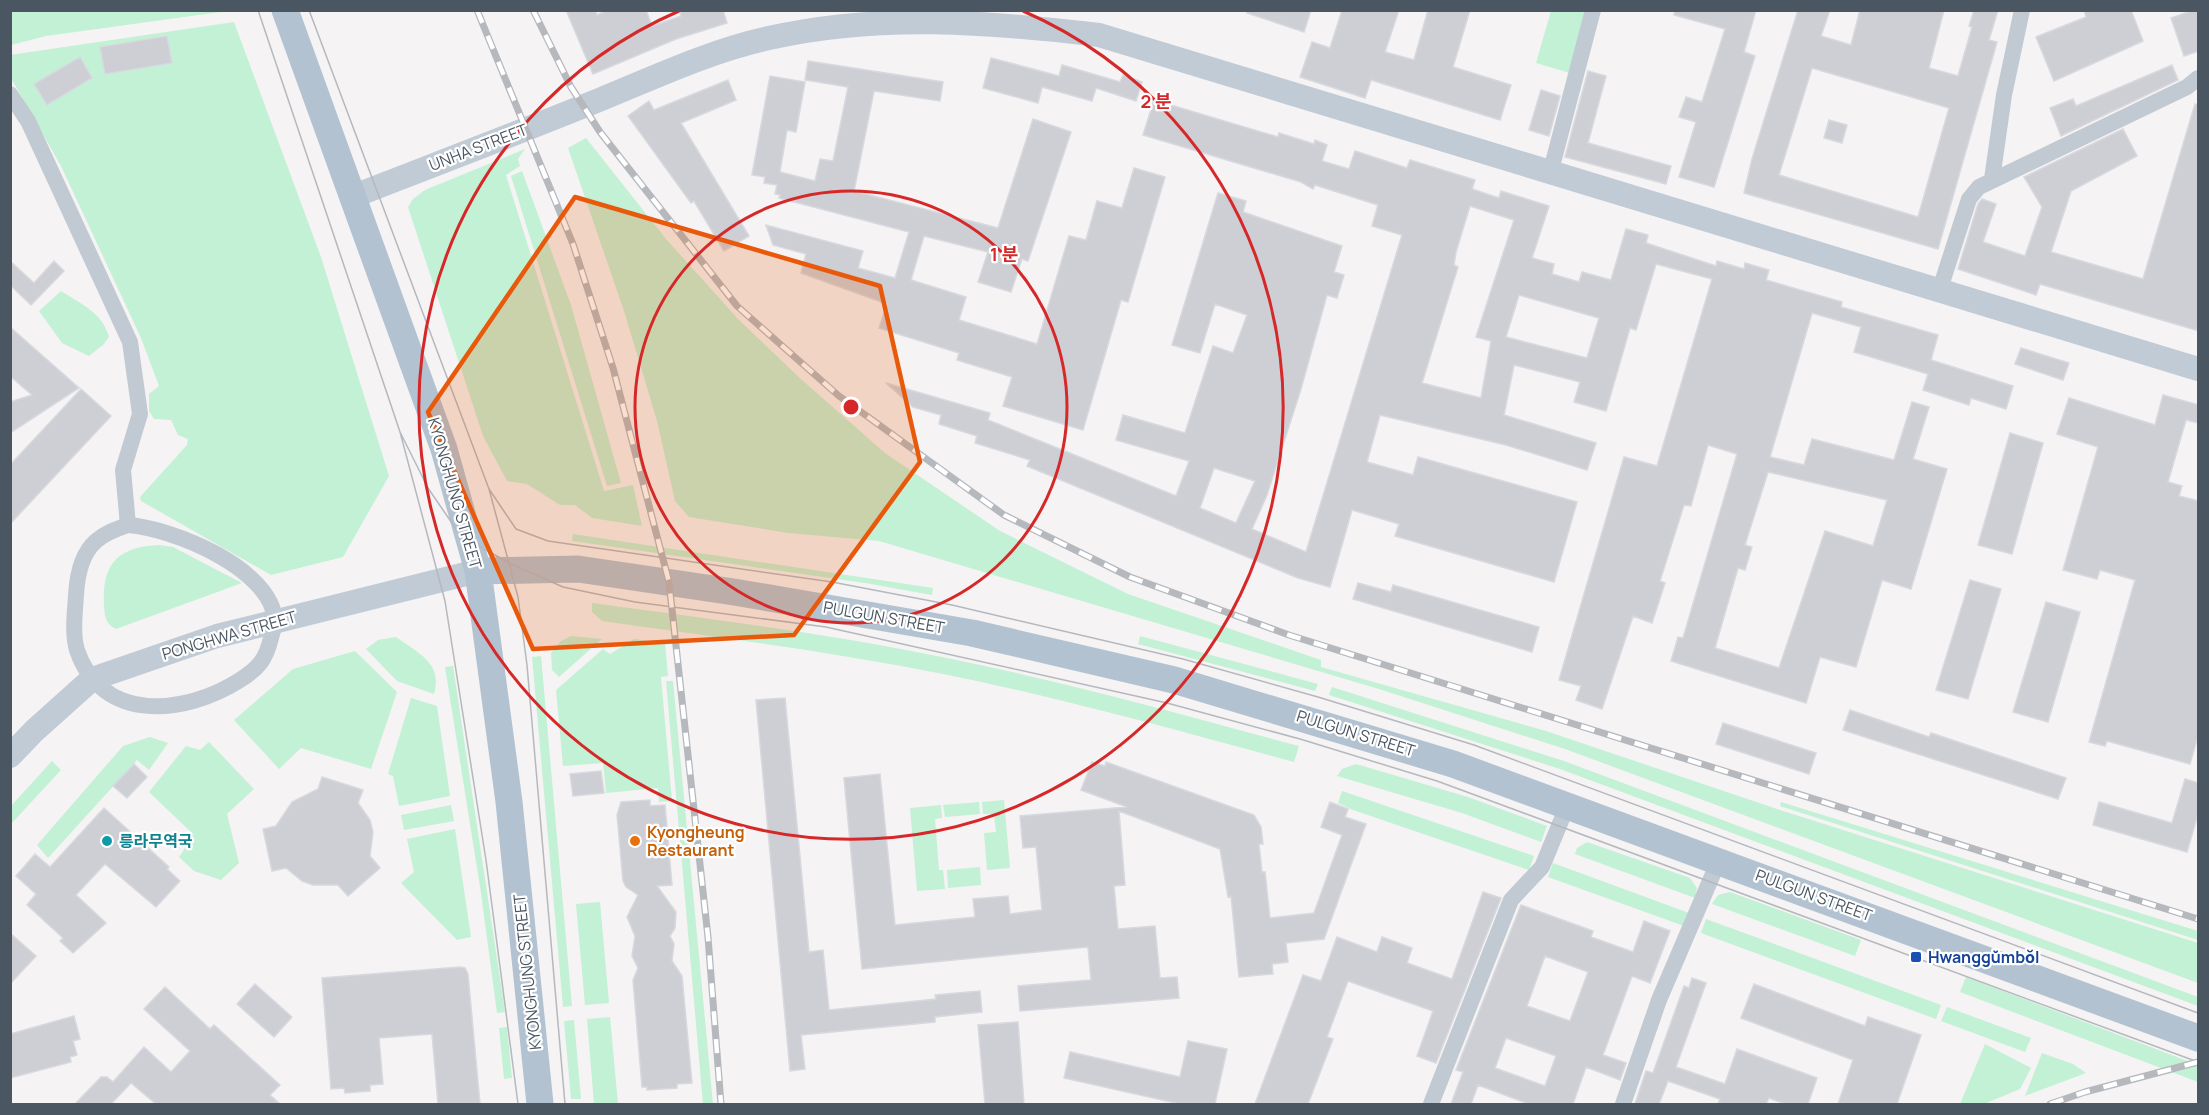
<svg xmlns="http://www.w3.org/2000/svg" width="2209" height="1115" viewBox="0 0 2209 1115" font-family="Manrope,'Noto Sans KR',sans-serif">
<rect width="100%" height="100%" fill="#f5f3f3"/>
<path fill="#c3f1d5" d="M11,10L34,12L228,11L46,36L11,45Z
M1551,11H1588L1570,73L1536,63Z
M234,22L321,257L389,476L343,557L271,575L141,501L140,497L187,445L188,439L178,435L171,420L154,419L149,411V394L159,386L141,338L61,166L11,78L10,55Z
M586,138L666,239L739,320L802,380L885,453L1000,531L1128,594L1321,660V667L1546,731L1780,810L2198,943V983L1565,749L1379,689L879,541L788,533L689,517L675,501L657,421L624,311L568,148Z
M525,149L518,159L520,166L506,175L601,481L604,491L633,485L642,526L592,518L575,505H560L527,484L507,481L483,436L408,207L413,199L425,190Z
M522,171L571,305L621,483L607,486L511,176Z
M61,291C80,303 103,313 109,337L103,345L89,356L62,343L39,311Z
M573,534L933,588L932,595L865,583L572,541Z
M159,545L173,547L242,583L116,629C105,623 105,617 104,605C102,564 117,547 159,545Z
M592,603C709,619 826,633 942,657C1062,681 1180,714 1299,746L1294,762C1176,730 1058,697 938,673C827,651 714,637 602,621L592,612Z
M571,636L602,639L559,677L552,670L551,653L561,641Z
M1140,636L1318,684L1315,691L1138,644Z
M396,637C418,653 443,663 434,694L397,681L366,649L378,640Z
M634,639L665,643L668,676L661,677L672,801L659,802L658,788L606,793L603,763L563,766L556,690L603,649L610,654Z
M355,651L397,692L371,769L301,748L279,769L234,720L293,669Z
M541,656L572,1006L563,1007L532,657Z
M453,666L505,1012L497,1013L481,893L445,667Z
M666,681H673L713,1104H703Z
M1332,687L1564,761L2198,997V1006L1560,769L1329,695Z
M411,698L437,706L450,796L399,806L393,776L388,774Z
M150,737L168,743L149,770L137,760L48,858L37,845L123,746Z
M209,742L254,789L227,814L239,863L221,880L194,871L179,857L190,841L192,833L149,792L186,746L200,750Z
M52,761L61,770L11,824V806Z
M1356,764L1468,797L1547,826L1541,842L1462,813L1337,776L1342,769Z
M1342,791L1534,856L1529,870L1353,810L1338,803Z
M1004,800L1010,868L987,870L984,833L996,832L994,814H983L982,802Z
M979,802L980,814L945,817L943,805Z
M1781,802L2198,931V940L1780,806Z
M451,805L454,821L404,830L401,815Z
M941,805L942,818L935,819L939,870H943L945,889L917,891L910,808Z
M455,829L471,937L457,940L401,883L414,872L407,839Z
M1587,842L1690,878L1697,888L1695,898L1575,854L1577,848Z
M1553,863L1689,913L1684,926L1548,877Z
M980,867L981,885L948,888L947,870Z
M1730,892L1861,940L1855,956L1712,904L1718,895Z
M600,902L609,1003L585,1005L576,904Z
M1706,919L1941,1005L1936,1019L1701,933Z
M1966,977L2198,1065V1082L1960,992Z
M1947,1007L2031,1038L2025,1052L1941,1021Z
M610,1017L618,1104H594L587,1019Z
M574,1020L581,1099H571L564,1021Z
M507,1027L512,1078L504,1079L499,1028Z
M1985,1044L2031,1068L2020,1089L1984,1104H1960Z
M2042,1053L2073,1064L2086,1073L2025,1096Z"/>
<path fill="#cdcfd5" stroke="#d7d9de" stroke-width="1.5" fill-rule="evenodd" d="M566,10H595L597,15L608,10H646L652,26L681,16L679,10H723L727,23L676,39L593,74Z
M1248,10H1311L1304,32L1247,13Z
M1342,10H1399L1385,52L1414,60L1428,10H1470L1453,67L1511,85L1500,120L1371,80L1365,98L1300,77L1312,42L1330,48Z
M1675,10H1756L1744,52L1755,56L1714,187L1679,177L1696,122L1679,117L1686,97L1702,102L1725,29L1674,15Z
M1798,10H1830L1821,36L1851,45L1860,10H1944L1929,68L1958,76L1972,27L1969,26L1974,10H1998L1989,40L1997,42L1938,249L1744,193L1752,159ZM1812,68L1949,108L1918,217L1779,175Z
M2084,10H2131L2143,41L2054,81L2036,37L2086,17Z
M2194,10H2199V51L2184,56L2171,18Z
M167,36L172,63L105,74L100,47Z
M80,57L92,78L47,105L34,84Z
M991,58L1059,76L1062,65L1120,82L1123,75L1142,82L1136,101L1096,88L1092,101L1042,87L1038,103L983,88Z
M808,61L943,82L940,101L874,91L854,191L998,228L1033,119L1071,132L1028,261L1022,259L1011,292L978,282L988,252L924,236L911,280L966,297L959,320L1037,344L1069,236L1086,240L1097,201L1122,208L1134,168L1165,177L1128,302L1121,300L1083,430L1003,406L1012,377L957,360L959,353L879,328L887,304L801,273L806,254L773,245L766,225L863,251L858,268L895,278L909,232L779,198L780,195L775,194L777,185L764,183L765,177L752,175L770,76L805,82L796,132L787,130L780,172L815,181L820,159L833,161L848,87L805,80Z
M2172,65L2178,80L2061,136L2050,108L2073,99L2076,106Z
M1588,71L1606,76L1588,143L1671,166L1666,184L1565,157Z
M728,80L736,100L681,123L749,236L724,251L694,201L691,203L628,116L649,101L654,110Z
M1541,90L1560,96L1549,136L1529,130Z
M1154,100L1278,137L1279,133L1314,144L1315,140L1327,145L1322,161L1349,169L1355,151L1407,168L1410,160L1475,180L1472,189L1499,198L1501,191L1549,206L1532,258L1554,264L1552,274L1579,282L1582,272L1611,280L1626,229L1648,235L1646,243L1716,266L1717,261L1744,269L1745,263L1769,270L1766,280L1842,302L1841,307L1938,335L1931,360L2013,386L2006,409L1971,398L1969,405L1923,390L1928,374L1854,352L1861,327L1812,313L1770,457L1804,465L1812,439L1894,460L1912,402L1929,407L1913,459L1947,469L1911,589L1882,580L1856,667L1820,657L1806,703L1671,661L1678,637L1683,638L1737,454L1708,445L1691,506L1684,505L1660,581L1665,583L1652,623L1633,616L1602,709L1576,700L1581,686L1559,680L1624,457L1657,466L1712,279L1656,264L1636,330L1630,328L1606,411L1574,402L1580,382L1514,365L1504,415L1596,443L1587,470L1506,445L1380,415L1367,462L1413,475L1418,457L1577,502L1554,582L1395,536L1399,524L1352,510L1330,587L1298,578L1027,466L1030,460L975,443L977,436L939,424L941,415L913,407L886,383L990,413L988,420L1176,496L1189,461L1116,440L1123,415L1185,433L1213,346L1233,353L1247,315L1215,304L1200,353L1172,345L1218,193L1246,201L1243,212L1342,246L1334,272L1344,275L1337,298L1327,295L1301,389L1267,495L1252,529L1306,552L1402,235L1372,226L1378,205L1315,185L1313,189L1301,182L1143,135ZM1470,206L1514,220L1476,337L1491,341L1481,398L1422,383L1458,267L1454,265L1456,252ZM1519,295L1599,318L1587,358L1506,337ZM1214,468L1255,481L1236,523L1200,508ZM1768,472L1887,500L1873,546L1825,531L1779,668L1715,648L1738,568L1745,570L1752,547L1745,545Z
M2195,104L2199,105V331L2040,284L2036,295L1958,269L1978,204L1982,199L1996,204L1983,242L2025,256L2042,207L2024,177L2123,129L2137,156L2071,191L2051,252L2143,279Z
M1829,120L1847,125L1842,143L1824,138Z
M10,261L34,283L54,261L64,271L31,305L10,285Z
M10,327L79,388L10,433V402L32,395L10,376Z
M2021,348L2069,363L2063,380L2015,364Z
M81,389L111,416L10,524V465Z
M2163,395L2199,405V423L2186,420L2168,482L2182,486L2179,496L2199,501V733L2190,764L2107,741L2105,746L2089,742L2135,580L2100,570L2097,579L2063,570L2098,447L2057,434L2069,398L2155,425Z
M2010,433L2043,443L2012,554L1978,545Z
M1970,580L2001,589L1968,699L1936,690Z
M1358,583L1391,592L1393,585L1539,627L1532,652L1353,599Z
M2046,602L2080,612L2048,722L2013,712Z
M785,698L809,952L823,950L829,1010L936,999L935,995L980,991L982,1012L935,1017V1022L801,1035L805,1069L790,1071L756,700Z
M1850,710L1929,737L1931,733L2066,778L2058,799L1843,730Z
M1723,723L1816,753L1809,774L1716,744Z
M1092,762L1105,766L1106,762L1254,815L1261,827L1263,844H1259L1262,872H1265L1270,918L1314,913L1342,835L1321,827L1330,802L1348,809L1345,817L1366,824L1324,939L1286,943L1288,962L1272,964L1273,974L1239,977L1231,896L1228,897L1220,849L1119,811L1125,885L1114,886L1118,929L1155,926L1160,978L1177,977L1179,998L1020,1011L1018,986L1091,980L1088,947L862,969L844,778L880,774L895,925L975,917L973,899L1008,896L1010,914L1042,910L1036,847L1023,848L1020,816L1127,807L1081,790Z
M134,764L147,777L127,798L113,786Z
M601,771L604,793L573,796L570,774Z
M322,777L363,790L358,803L370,820L373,832L370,856L380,868L348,896L338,885H313L302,881L286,868L272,871L263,829L276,826L292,802L318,789Z
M2185,779L2199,783V811L2187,852L2093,825L2099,802L2172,823Z
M650,800V806L665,805L672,885L657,886L676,912L675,928L670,936L674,944L672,961L682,976L692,1083L677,1084V1088L647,1090V1087H642L633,980L638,968L632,956L635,936L627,917L638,895L626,887L623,881L617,815L621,802Z
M104,808L169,867L167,869L180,881L156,907L105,864L76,895L106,923L73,953L60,941L63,938L27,905L36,894L16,876L35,854L50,867Z
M1483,892L1501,898L1436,1063L1417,1056L1433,1011L1348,981L1327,1037L1333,1039L1308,1104H1255L1303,975L1321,981L1337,937L1377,952L1382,937L1412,948L1407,963L1452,979Z
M1521,905L1593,931L1591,937L1633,952L1644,921L1670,931L1650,983L1632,976L1603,1055L1626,1063L1620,1080L1586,1067L1573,1104H1529L1478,1085L1471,1104H1451L1463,1072L1456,1070ZM1545,956L1588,972L1570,1021L1527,1006ZM1506,1038L1556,1056L1545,1086L1495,1068Z
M10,933L36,956L10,984Z
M460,967L465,968L468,974L480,1104H438L432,1034L379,1038L383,1084L370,1085V1091L345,1093L344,1088L331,1089L322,978Z
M1692,978L1706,983L1676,1067L1725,1084L1737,1049L1817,1078L1808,1104H1786L1769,1098L1766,1104H1718L1720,1099L1668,1081L1659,1104H1635L1646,1071L1653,1073L1684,986L1689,988Z
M255,984L292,1017L274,1037L237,1004Z
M1754,984L1865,1026L1868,1017L1921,1035L1897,1104H1838L1853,1060L1741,1018Z
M165,987L210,1029L214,1025L280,1085L270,1095L280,1104H156L131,1083L111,1104H75L101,1077H107L113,1082L144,1047L171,1072L190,1051L144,1009Z
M74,1016L80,1039L73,1041L77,1055L70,1057L71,1062L10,1078V1034Z
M1018,1022L1024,1104H985L978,1025Z
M1188,1041L1227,1049L1215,1104H1180L1064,1078L1070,1052L1180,1077Z"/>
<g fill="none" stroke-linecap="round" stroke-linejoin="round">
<path stroke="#c1cad2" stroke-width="16" d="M10,94L28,121L130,342L140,414L123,470L128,525
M1550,174L1593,10
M1992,179L2004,95L2022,10
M1940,289L1969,199L1979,187L2187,87L2198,78
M128,525C172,528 271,568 275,620C275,626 272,633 271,638C266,659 259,668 240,680C185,715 102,724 77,650C72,634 75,612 76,595C77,577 81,554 96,541C105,533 116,529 128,525Z
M1431,1104L1511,900L1542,867L1568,804
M1623,1104L1659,1000L1719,860"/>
<path stroke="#c1cbd6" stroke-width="24" d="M354,196C436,164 518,133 599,100C655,77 710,51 769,38C879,13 989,22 1099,35L2198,369
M10,756L34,731L92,679L217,636L478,571"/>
<path stroke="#b3c2d1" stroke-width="27" d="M285,10L444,449L478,571L509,802L540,1104
M478,571L578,569L734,592L972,633L1174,680L1453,764L2198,1038"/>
<path stroke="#b5b8bd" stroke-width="1.5" d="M258,10L400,432L445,601L486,860L518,1104
M309,10L489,489L518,597L527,665L565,1104
M400,432L428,488L456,529L472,542L509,563L563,587L635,602L826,627L1167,703L1300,739L1437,781L2198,1062
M489,489L516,529L548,541L832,582L952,605L1183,659L1318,697L1474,745L2198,1013"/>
<g stroke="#b5b8bd" stroke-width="7">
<path id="rail" d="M477,10L573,244L613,368L669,582L708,937L721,1104
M533,10L571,87L600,132L737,306L839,396L1004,515L1130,577L1289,635L2198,919
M2050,1104L2085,1092L2198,1062"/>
</g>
<use href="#rail" stroke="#fff" stroke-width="4.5" stroke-dasharray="14" stroke-linecap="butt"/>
</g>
<path fill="#e8590c" fill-opacity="0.2" stroke="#e8590c" stroke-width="4.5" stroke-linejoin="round" d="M575,197L880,286L920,462L794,635L533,649L428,412Z"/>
<g fill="none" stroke="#d62828" stroke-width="3">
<circle cx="851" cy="407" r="216"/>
<path d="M1023 11A432 432 0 1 1 679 11"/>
</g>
<circle fill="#0f9aa8" stroke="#fff" stroke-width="2" cx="107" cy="841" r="6"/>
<circle fill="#e8710a" stroke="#fff" stroke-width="2" cx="635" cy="841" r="6"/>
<rect fill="#1a4fb4" stroke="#fff" stroke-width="2" x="1910" y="951" width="12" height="12" rx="3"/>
<g text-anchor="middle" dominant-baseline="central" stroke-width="4.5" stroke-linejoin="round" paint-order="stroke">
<g font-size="16" fill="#4a5661" stroke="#fff">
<text transform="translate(478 147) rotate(-21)">UNHA STREET</text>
<text transform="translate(455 493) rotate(74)">KYONGHUNG STREET</text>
<text transform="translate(884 617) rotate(10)">PULGUN STREET</text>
<text transform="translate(229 635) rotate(-16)">PONGHWA STREET</text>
<text transform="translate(1356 733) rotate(17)">PULGUN STREET</text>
<text transform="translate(1814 895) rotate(20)">PULGUN STREET</text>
<text transform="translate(527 972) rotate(-96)">KYONGHUNG STREET</text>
</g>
<g font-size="16" font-weight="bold" fill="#c56008" stroke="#fff" text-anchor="start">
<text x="647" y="832">Kyongheung<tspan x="647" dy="18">Restaurant</tspan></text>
</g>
<g font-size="16" font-weight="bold" fill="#0d838f" stroke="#fff" text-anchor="start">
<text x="119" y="841">릉라무역국</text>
</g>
<g font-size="16" font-weight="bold" fill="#164399" stroke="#fff" text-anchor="start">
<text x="1928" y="957">Hwanggŭmbŏl</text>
</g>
</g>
<circle cx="851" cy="407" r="9" fill="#d62828" stroke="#fff" stroke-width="3"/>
<g font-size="18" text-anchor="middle" font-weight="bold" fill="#d62828" stroke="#fff" stroke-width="4.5" stroke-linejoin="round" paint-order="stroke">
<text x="1156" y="108">2 분</text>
<text x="1004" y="261">1 분</text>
</g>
<rect width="2209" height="1115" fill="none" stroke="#4a5661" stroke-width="24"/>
</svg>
